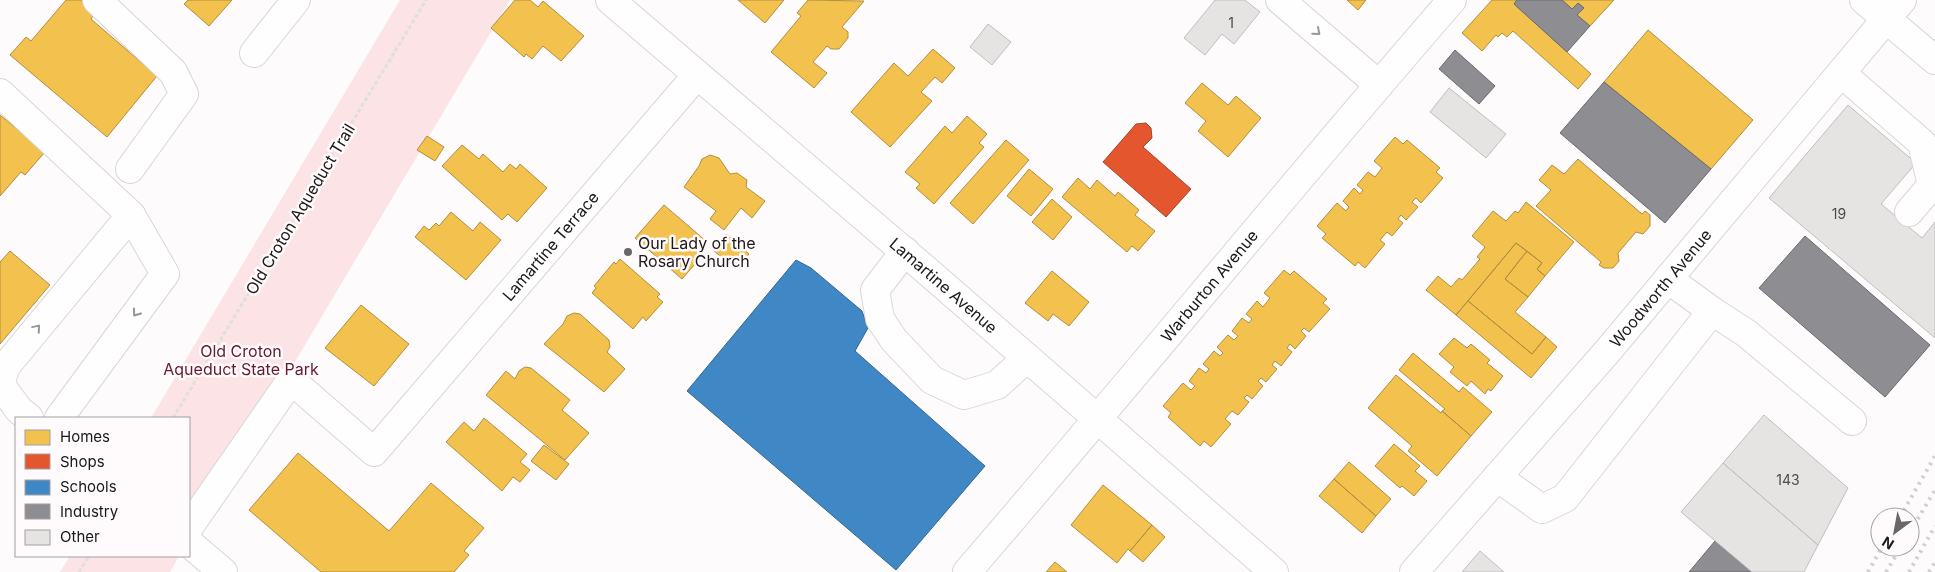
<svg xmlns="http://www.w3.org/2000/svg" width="1935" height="572" viewBox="0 0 1935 572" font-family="Inter,sans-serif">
<rect width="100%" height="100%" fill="#fefbfc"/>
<path fill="#fbe3e6" d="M400,0H510L189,540V418H151Z
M70,556H179L170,572H60Z"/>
<path fill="#f2c14e" stroke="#b28e3e" d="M66,0H82L96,12L91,19L157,76L107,137L10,55L26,37L31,41Z
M188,0H232L209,26L184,4Z
M515,0H530L538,7L543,1L584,36L561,61L543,46L532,59L526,54L524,57L491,28Z
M738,0H784L765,23Z
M808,0L864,1L842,27L848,32V38L839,49H831L827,46L813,62L827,73L814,88L771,52L801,16L797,13Z
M1347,0H1366L1358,10Z
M1492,0H1517L1514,4L1591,74L1578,89L1513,31L1507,37L1502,33L1498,37L1496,35L1482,51L1462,33Z
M1562,0H1614L1590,26L1577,15L1584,8L1578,3L1572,9Z
M1648,30L1753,120L1711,169L1604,82Z
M933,49L955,68L942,83L935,77L921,92L932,101L890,147L851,112L894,63L908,76Z
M1202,83L1228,105L1236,96L1261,118L1228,157L1198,131L1206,121L1185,103Z
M0,115L45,152L25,175L21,172L0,196Z
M967,116L987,134L979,143L984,147L934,204L916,188L920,184L905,172L945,126L952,133Z
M427,136L444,147L435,161L417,150Z
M1395,137L1403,144L1407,140L1440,168L1436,172L1443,178L1421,203L1416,198L1412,202L1418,207L1406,220L1401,215L1398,219L1403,223L1392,236L1387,232L1380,240L1385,244L1365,268L1358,262L1355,266L1322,238L1326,234L1317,226L1337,203L1346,211L1349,207L1343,201L1354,188L1360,194L1363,190L1357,185L1368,172L1375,177L1382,168L1374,161Z
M1006,140L1029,160L973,224L950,203Z
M462,145L479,159L483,154L503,172L510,164L516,169L520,164L547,188L517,222L508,214L502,220L442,166Z
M710,155L719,158L730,174L737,173L747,180L746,187L765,201L752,218L741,208L724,230L710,219L716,211L684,187L699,166L702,159Z
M1578,159L1642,214L1645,211L1650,215V226L1643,234L1636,232L1618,253L1619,261L1613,268H1604L1599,265L1601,262L1536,206L1551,190L1539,180L1552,165L1564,174Z
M1029,169L1053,189L1031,216L1007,196Z
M1078,178L1090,189L1097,180L1115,196L1118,192L1139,210L1135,215L1155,231L1138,251L1132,246L1127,252L1062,197Z
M1052,199L1072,217L1053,240L1032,222Z
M1526,202L1574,242L1545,276L1537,269L1542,263L1516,243L1456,315L1426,290L1438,276L1451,287L1459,278L1462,280L1480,259L1477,257L1485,247L1472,236L1493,211L1506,221L1515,211L1518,213Z
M664,205L706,241L697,251L703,255L682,279L635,238Z
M451,212L473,231L480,222L501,240L466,280L415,237L424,226L429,230L436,223L439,226Z
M726,234L749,254L736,269L713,250Z
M1516,243L1527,251L1505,279L1528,297L1515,312L1546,337L1532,354L1468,301Z
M10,251L50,285L0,344V262Z
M1527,251L1542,263L1537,269L1545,276L1528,297L1505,279Z
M620,259L660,294L657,297L663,302L646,321L643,317L633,329L592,293L596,288L594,286L614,262L616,264Z
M1284,270L1290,275L1294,271L1327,299L1323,303L1330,309L1309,332L1304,328L1301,331L1306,336L1295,349L1290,344L1287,348L1292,352L1281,366L1275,361L1272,365L1277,369L1266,382L1261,378L1258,381L1263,386L1252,399L1247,395L1244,398L1249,402L1238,415L1232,411L1225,419L1231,424L1211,447L1204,441L1200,446L1168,417L1171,413L1163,406L1183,383L1191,390L1195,386L1189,381L1199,368L1206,373L1209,369L1203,364L1214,351L1220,356L1223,353L1217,347L1228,335L1234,340L1238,336L1232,331L1242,318L1249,323L1252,319L1246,314L1257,301L1263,307L1270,298L1264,293Z
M1052,271L1089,302L1069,326L1053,314L1048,321L1025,303Z
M1468,301L1532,354L1546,337L1557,347L1531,378L1456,315Z
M361,305L409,344L374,386L325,348Z
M574,313L580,314L609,340L610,347L607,352L625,369L604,392L544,344L563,324L567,316Z
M1454,338L1467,348L1471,344L1490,360L1487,363L1503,376L1491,391L1488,389L1485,394L1471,381L1467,386L1450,372L1454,367L1439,354Z
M1413,353L1459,392L1463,387L1492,412L1471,436L1442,411L1445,409L1399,370Z
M525,367L531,368L570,400L562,410L589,433L565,460L486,395L506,371L515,379L519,371Z
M1396,375L1441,413L1442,411L1471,436L1437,476L1408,451L1412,446L1368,408Z
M484,418L527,454L520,462L530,470L520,482L513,477L502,491L446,442L464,422L474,431Z
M1394,444L1420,466L1415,471L1427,481L1414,496L1402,486L1400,488L1375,466Z
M544,445L569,464L556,480L531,461Z
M298,453L389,531L431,483L484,528L464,551L469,555L454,572H321L249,510Z
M1349,462L1391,499L1376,516L1334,479Z
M1334,479L1376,516L1362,533L1319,496Z
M1103,485L1152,525L1130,551L1128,549L1117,563L1071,525Z
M1152,525L1165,537L1143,562L1130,551Z
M1055,562L1067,572H1046Z"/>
<path fill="#e4572e" stroke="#a84428" d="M1146,123L1151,128L1152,138L1143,147L1191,189L1166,217L1103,162L1136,124Z"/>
<path fill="#3f88c5" stroke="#346691" d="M796,260L811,268L862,311L868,328L855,351L985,466L896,570L687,391Z"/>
<path fill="#8d8d92" stroke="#6b6a6e" d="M1517,0H1562L1572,9L1578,3L1584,8L1577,15L1590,26L1567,52L1514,4Z
M1455,50L1495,86L1479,104L1439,69Z
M1604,82L1711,169L1665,223L1560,133Z
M1805,236L1930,345L1885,397L1759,288Z
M1715,541L1752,572H1689Z"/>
<path fill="#e6e3e3" stroke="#c2bec0" d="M1215,0H1245L1260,12L1234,44L1222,34L1205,55L1184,38Z
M988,24L1011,42L992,65L970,47Z
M1449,88L1506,134L1486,158L1430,112Z
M1848,105L1916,163L1881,204L1922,238L1935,222V338L1769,198Z
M1764,415L1848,488L1818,545L1723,463Z
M1723,463L1818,545L1804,572H1752L1681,512Z
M1480,551L1504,572H1462Z"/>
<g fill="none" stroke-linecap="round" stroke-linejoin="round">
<g stroke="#dad6d7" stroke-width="30">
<g id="minor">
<path d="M97,0L173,72L184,94L130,169"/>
<path id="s1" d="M610,0L926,270L1274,572"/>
<path d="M1280,0L1379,85"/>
<path d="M1864,0L1935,60"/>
<path d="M254,53L296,0"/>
<path d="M1841,73L1922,143L1932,185L1909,212"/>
<path d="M0,93L131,215L165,274L59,418"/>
<path d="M905,251L875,290L880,319L894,340L932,380L964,395L997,385L1027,358"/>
<path d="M1712,311L1746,333L1852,421"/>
<path d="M0,384L6,366L131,215"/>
<path d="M0,384L19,410L29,418"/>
<path d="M1497,477L1542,509L1565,498L1712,311L1668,279"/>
<path id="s2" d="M189,527L291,380L374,452L697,75"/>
<path d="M189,543L223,572"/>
<path id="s3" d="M967,572C1130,383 1288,189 1452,0"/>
<path id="s4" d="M1414,572L1606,353L1902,0"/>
</g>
</g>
<path stroke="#dfdfdf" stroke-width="3" stroke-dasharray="4 2.5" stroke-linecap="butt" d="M173,418L426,0
M79,572L89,556"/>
<use href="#minor" stroke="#fffeff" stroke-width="28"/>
<path stroke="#d1d0d1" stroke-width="4" stroke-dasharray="2.5 5" stroke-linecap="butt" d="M1900,517L1935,456
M1910,532L1935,490
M1868,572L1882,547
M1886,572L1901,547
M1909,572L1935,526
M1929,572L1935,562"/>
</g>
<defs><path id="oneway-chevron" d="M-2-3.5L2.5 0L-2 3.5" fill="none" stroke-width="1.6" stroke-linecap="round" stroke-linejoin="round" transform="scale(1.25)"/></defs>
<g stroke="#999698">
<use href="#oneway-chevron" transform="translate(1317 32) rotate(41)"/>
<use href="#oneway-chevron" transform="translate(136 313) rotate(126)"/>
<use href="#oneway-chevron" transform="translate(37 328) rotate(-50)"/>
</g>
<circle fill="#6b6768" stroke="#fffafb" stroke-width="2" cx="628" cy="252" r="5"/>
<g text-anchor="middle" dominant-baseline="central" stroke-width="5" stroke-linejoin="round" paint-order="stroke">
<g font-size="14" fill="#4e4b4c">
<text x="1231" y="22">1</text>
<text x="1839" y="213">19</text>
<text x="1788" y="479">143</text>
</g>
<g font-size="16" fill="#1c1819" stroke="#fffafb">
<text transform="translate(300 209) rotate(-59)">Old Croton Aqueduct Trail</text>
<text stroke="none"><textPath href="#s2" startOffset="560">Lamartine Terrace</textPath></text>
<text stroke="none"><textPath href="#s1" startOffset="439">Lamartine Avenue</textPath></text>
<text stroke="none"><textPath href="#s3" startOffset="375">Warburton Avenue</textPath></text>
<text stroke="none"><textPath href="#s4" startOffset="376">Woodworth Avenue</textPath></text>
</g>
<g font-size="16" fill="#1c1819" stroke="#fffafb" text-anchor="start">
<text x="638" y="243">Our Lady of the<tspan x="638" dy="18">Rosary Church</tspan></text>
</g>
<g font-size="16" fill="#631b2d" stroke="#fffafb">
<text x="241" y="351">Old Croton<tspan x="241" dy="18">Aqueduct State Park</tspan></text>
</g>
</g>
<rect x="15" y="417" width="175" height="140" fill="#fffafb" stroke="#a4a0a1"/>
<rect x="25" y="430" width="25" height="15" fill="#f2c14e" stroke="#a4a0a1"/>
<text x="60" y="442" font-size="15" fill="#1c1819">Homes</text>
<rect x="25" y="454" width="25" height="15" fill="#e4572e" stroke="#a4a0a1"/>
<text x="60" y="467" font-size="15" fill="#1c1819">Shops</text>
<rect x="25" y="480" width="25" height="15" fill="#3f88c5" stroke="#a4a0a1"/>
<text x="60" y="492" font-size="15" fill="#1c1819">Schools</text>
<rect x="25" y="504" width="25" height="15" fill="#8d8d92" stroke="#a4a0a1"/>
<text x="60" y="517" font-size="15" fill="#1c1819">Industry</text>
<rect x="25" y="530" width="25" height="15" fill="#e6e3e3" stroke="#a4a0a1"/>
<text x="60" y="542" font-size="15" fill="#1c1819">Other</text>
<g transform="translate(1895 532) rotate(212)"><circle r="24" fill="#fffafb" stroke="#a4a0a1"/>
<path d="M0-4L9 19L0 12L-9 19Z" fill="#6b6768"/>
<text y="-8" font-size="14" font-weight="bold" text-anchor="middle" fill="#1c1819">N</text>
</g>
</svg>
